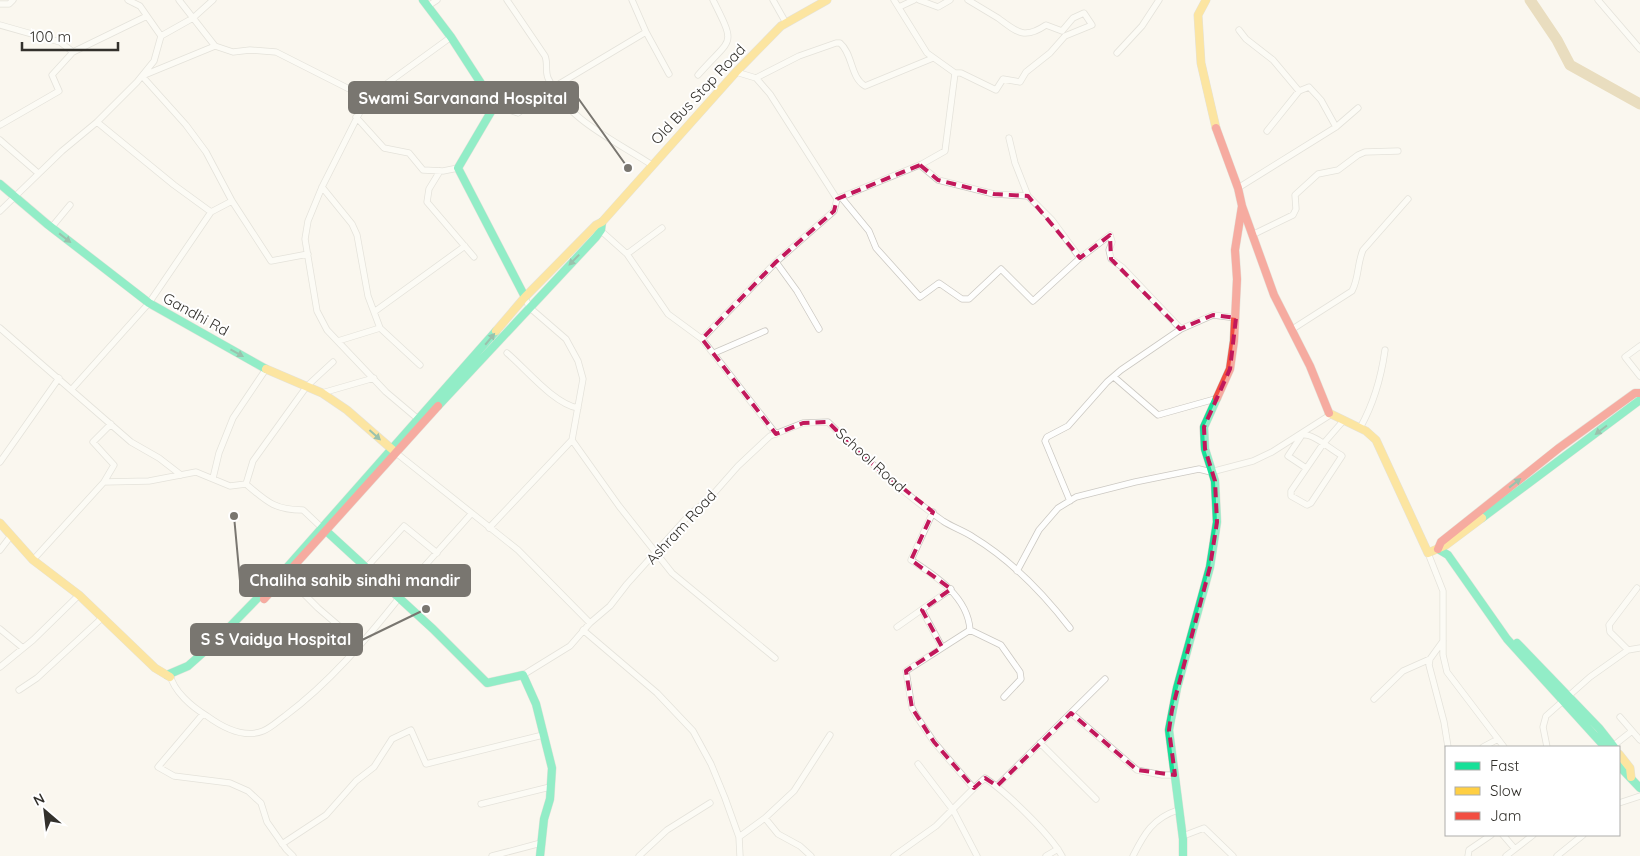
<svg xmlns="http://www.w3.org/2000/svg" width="1640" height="856" viewBox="0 0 1640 856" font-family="Quicksand,sans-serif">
<rect width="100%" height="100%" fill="#faf7ef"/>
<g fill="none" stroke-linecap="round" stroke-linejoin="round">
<path stroke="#d6bc85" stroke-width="11" d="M1530,0L1557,40L1570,65L1640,104"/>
<g stroke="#cbc8c2" stroke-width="7">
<path id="street" d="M179,0L215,46L233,52L250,50L276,52L367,98
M507,0L545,56C548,63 545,71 548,78C566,120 616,141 652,165
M773,0L786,23
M919,0L938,7L950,0
M1598,0L1640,49
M0,4H9L13,0
M428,6L437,0
M899,7L914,0
M0,25L60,42L73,52
M1239,30L1246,39L1273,60L1299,91
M646,32L669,74
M161,36L193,18L213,0
M215,46L142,76L186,125L206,152L232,201L271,261L308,254
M1117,53L1142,26L1159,0
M955,73H961L996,90L1003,79L1020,82L1026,72L1050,53L1065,36L1092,25L1084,13L1073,18L1062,31L1046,25C1024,40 1017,32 998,18C988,12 978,6 968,0
M698,75C732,36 737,48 713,0
M756,78L799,56L836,43H840C853,54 850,77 865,86L933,58
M495,105L518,113L554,87L646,32L632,0
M526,107L569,109
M356,117L384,148L409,153L423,170L443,171L458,168
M97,122L174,185L211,212
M0,125L59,91L52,75L73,52L147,16
M1267,131L1299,91L1309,87L1321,100L1336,127
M1009,138L1015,163L1028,196
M0,140L38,173
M920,165L938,180L994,194L1028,196L1052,220L1080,258
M440,171L429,189L427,202L474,257
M322,187L352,224L357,235L368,296L380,328
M1238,188L1336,127L1358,108
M841,197L869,231L876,248L920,297L939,283L962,299H969L1001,269L1033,301L1080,258L1110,235L1112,242L1109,250L1111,259L1122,267L1181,329L1213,315L1236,318
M839,198L922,164L945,151L955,73L927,53L894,0
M0,211L62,151L97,122L137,82L154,61L161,36L140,6L128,0
M51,228L70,205
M599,229L627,254L668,314L702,339L776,434
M1252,235L1293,215L1296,209L1295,195L1318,174L1338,170L1358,155L1365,152L1398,151
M627,254L662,228
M776,262L797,291L819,329
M374,312L465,246
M0,328L131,442L159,458L181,475
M1291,330L1352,291C1359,278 1357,264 1363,250L1408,199
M702,339L776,262L834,211L837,199L770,94L756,78L736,72
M338,341L380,328L420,365
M1640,346L1625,357L1640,376
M507,353C526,369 554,404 578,408
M714,353L765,331
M1114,377L1158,415L1215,399
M72,389L149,303L211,212L232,201
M322,393L374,378
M418,419L386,392L327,330L317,311L305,239L308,221L322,187L367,98L451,37
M1360,428C1374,403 1381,379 1385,350
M572,440L619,506L672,573L775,658
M395,452L518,550L590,623
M0,462L59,378
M1306,468L1288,456L1302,435C1313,433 1330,449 1341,455L1342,456L1311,503L1307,505L1291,496V491L1323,444L1344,420
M213,478L219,453L233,418L266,369
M104,482L114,465L93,442L111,424
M246,484L253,461L307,386L333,362
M246,484C267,502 275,510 303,510L321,527
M1070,501L1045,441L1047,437L1068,426L1107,382L1121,370L1181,329
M933,512L911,560C936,576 968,597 970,630L906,671L912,708L917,717L934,742L970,784L974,788L985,778C1006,792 1050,834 1062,856
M489,528L572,440L583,379L578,361L566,339L529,307L525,297
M0,550L10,537
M1428,553L1443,591V655L1447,672L1504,747
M33,560L104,482L149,481L196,472L230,486L246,484
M365,569L404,526L437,553
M1017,571L1039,530L1058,508L1076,497L1135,482L1199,469L1211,472L1253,461L1272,452L1330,415
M285,575L318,608L360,644
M397,597L471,514
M922,610L942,647
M897,627L951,589
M0,629L23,648
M583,630L657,693L693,731L711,764L725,798L739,837L740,856
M970,630L1001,645L1020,672L1021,679L1004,697
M1443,641L1430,659L1429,665L1444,722L1448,747
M1628,650L1610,632L1609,625L1637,588
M0,667L33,640L79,595
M170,674C173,691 192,707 207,716C222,727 243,739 263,731C271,728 279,720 285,716C329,683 365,641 399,598
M523,675L570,646L590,623L610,606L627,584L690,514L708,500L738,466L770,436L803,423L828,422C863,457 902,492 943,521C952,527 964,531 973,537C1011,560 1043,593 1070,628
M19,690L37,678L103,617
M1374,699L1403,671L1430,659
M1071,713L1137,770L1162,775H1175
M203,714L158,767L174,776L230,783L248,791L261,803L267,822L286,849L293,856
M1620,717L1640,740
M1040,743L1096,799
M1613,746L1632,731
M1483,747L1498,739
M1547,747L1543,727L1546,716L1590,677L1628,650L1640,648
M918,764L953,810L977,856
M997,786L1105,679
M1619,803L1640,796
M481,804L550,787
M765,818L778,834L800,846L811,856
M1503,835L1515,849
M1183,836L1204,828L1233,856
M739,837L765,818L794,791L830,735
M282,844L326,815L356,781L374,767L392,739L411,730L426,764L543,735
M492,856L541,843
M639,856L667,830L710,803
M894,856L936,826L974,788
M1046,856L1058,849
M1133,856C1144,834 1153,818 1178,810
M1468,856L1469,850L1491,835
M1506,856L1533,835
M1557,856L1583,835"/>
</g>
<g stroke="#cbc8c2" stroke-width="9">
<path id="fast" d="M423,0L451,37L495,105L458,168L525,297
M0,184L47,224L149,303L266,369
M438,406L596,237L601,230L602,222
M1482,518L1640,400
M323,528L433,629L487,683L523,675L536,704L552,768L550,799L544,819L540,856
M1438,549L1448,555L1507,639L1605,747
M1517,643L1599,728L1614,747
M167,675L188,666L215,642L283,572L496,331
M1619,766L1640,788
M1183,856V839L1169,730L1177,688L1210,567L1217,522L1215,481L1205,449L1204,427L1217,398"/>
</g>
<g stroke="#cbc8c2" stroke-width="9">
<path id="slow" d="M1206,0L1198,15L1201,63L1216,128
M496,331L525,297L596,225L602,222L736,72L781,26L827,0
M266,369L322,393L347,410L394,451
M1329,413L1366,431L1376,440L1428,553L1446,545L1482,518
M0,523L33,560L79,595L155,668L170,677
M1619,754L1630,768L1631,777"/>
</g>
<g stroke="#cbc8c2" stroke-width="9">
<path id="jam" d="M1216,128L1238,188L1242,206L1235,250L1237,279L1234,341L1230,369L1217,398
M1242,206L1274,295L1310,366L1329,413
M1438,549L1441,542L1559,448L1635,393H1640
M264,599L438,406"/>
</g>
<use href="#street" stroke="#fefefd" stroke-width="5.5"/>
<use href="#fast" stroke="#16e098" stroke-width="8"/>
<use href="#slow" stroke="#ffcf43" stroke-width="8"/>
<use href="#jam" stroke="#f24e42" stroke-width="8"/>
</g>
<defs><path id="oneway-solid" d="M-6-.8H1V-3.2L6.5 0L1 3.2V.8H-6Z" transform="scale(1.25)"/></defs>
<g fill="#26805d">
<use href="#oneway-solid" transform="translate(65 238) rotate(38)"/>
<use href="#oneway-solid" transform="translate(574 260) rotate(134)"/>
<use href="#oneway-solid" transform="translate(490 339) rotate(-50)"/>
<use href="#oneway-solid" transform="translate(237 353) rotate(29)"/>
<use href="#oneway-solid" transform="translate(1601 430) rotate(143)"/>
<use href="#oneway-solid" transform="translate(375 435) rotate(42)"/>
<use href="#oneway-solid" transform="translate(1515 483) rotate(-38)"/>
</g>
<path d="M0 0H1640V856H0ZM920,165L938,180L994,194L1028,196L1080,258L1110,235L1111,259L1180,329L1213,315L1236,318L1230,369L1204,427L1205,449L1215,481L1217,522L1210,567L1172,710L1169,730L1175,775L1137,770L1071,713L997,786L985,778L974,788L934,742L912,708L906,671L942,647L922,610L951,589L911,560L933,512L861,455L828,422L803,423L776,434L702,339L776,262L834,211L837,199Z" fill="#faf7ef" fill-opacity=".55" fill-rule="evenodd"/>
<path fill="none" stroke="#c2185b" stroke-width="4" stroke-dasharray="10 6" stroke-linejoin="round" d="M920,165L938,180L994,194L1028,196L1080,258L1110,235L1111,259L1180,329L1213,315L1236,318L1230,369L1204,427L1205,449L1215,481L1217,522L1210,567L1172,710L1169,730L1175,775L1137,770L1071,713L997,786L985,778L974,788L934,742L912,708L906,671L942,647L922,610L951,589L911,560L933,512L861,455L828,422L803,423L776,434L702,339L776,262L834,211L837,199Z"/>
<g text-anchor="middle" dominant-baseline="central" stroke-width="4" stroke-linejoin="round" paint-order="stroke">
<g font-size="15" fill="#33312c" stroke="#fff">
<text transform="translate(698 94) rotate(-47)">Old Bus Stop Road</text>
<text transform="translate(196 314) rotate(29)">Gandhi Rd</text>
<text transform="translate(871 460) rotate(42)">School Road</text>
<text transform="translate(681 527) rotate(-47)">Ashram Road</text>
</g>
</g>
<path fill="none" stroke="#797670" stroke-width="2" d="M628 168L578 98M234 516L240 581M426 609L362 640"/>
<g fill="#797670" stroke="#fff" stroke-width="2">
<circle cx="628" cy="168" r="5"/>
<circle cx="234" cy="516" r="5"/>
<circle cx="426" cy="609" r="5"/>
</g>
<g fill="#797670" stroke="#797670" stroke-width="2">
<rect x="349" y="82" width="229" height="31" rx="5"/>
<rect x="240" y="565" width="230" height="31" rx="5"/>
<rect x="191" y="624" width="171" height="31" rx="5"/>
</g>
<g font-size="16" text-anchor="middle" font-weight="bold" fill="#fff">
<text x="463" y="104">Swami Sarvanand Hospital</text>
<text x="355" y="586">Chaliha sahib sindhi mandir</text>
<text x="276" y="645">S S Vaidya Hospital</text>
</g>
<rect x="1445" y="746" width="175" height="90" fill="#ffffff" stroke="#adadab"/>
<rect x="1455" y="762" width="25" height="8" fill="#16e098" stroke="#adadab"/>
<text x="1490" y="771" font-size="15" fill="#33312c">Fast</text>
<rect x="1455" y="787" width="25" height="8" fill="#ffcf43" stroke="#adadab"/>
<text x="1490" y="796" font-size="15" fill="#33312c">Slow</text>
<rect x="1455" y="812" width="25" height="8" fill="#f24e42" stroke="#adadab"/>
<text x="1490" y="821" font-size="15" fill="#33312c">Jam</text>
<g transform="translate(45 811) rotate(332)" stroke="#ffffff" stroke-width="4" paint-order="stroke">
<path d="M0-4L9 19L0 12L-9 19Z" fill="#33312c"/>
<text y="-8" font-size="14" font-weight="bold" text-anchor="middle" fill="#33312c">N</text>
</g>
<path d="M22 42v8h96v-8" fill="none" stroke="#33312c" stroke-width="2.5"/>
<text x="30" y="42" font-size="15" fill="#33312c" stroke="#ffffff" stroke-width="4" paint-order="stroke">100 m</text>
</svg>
